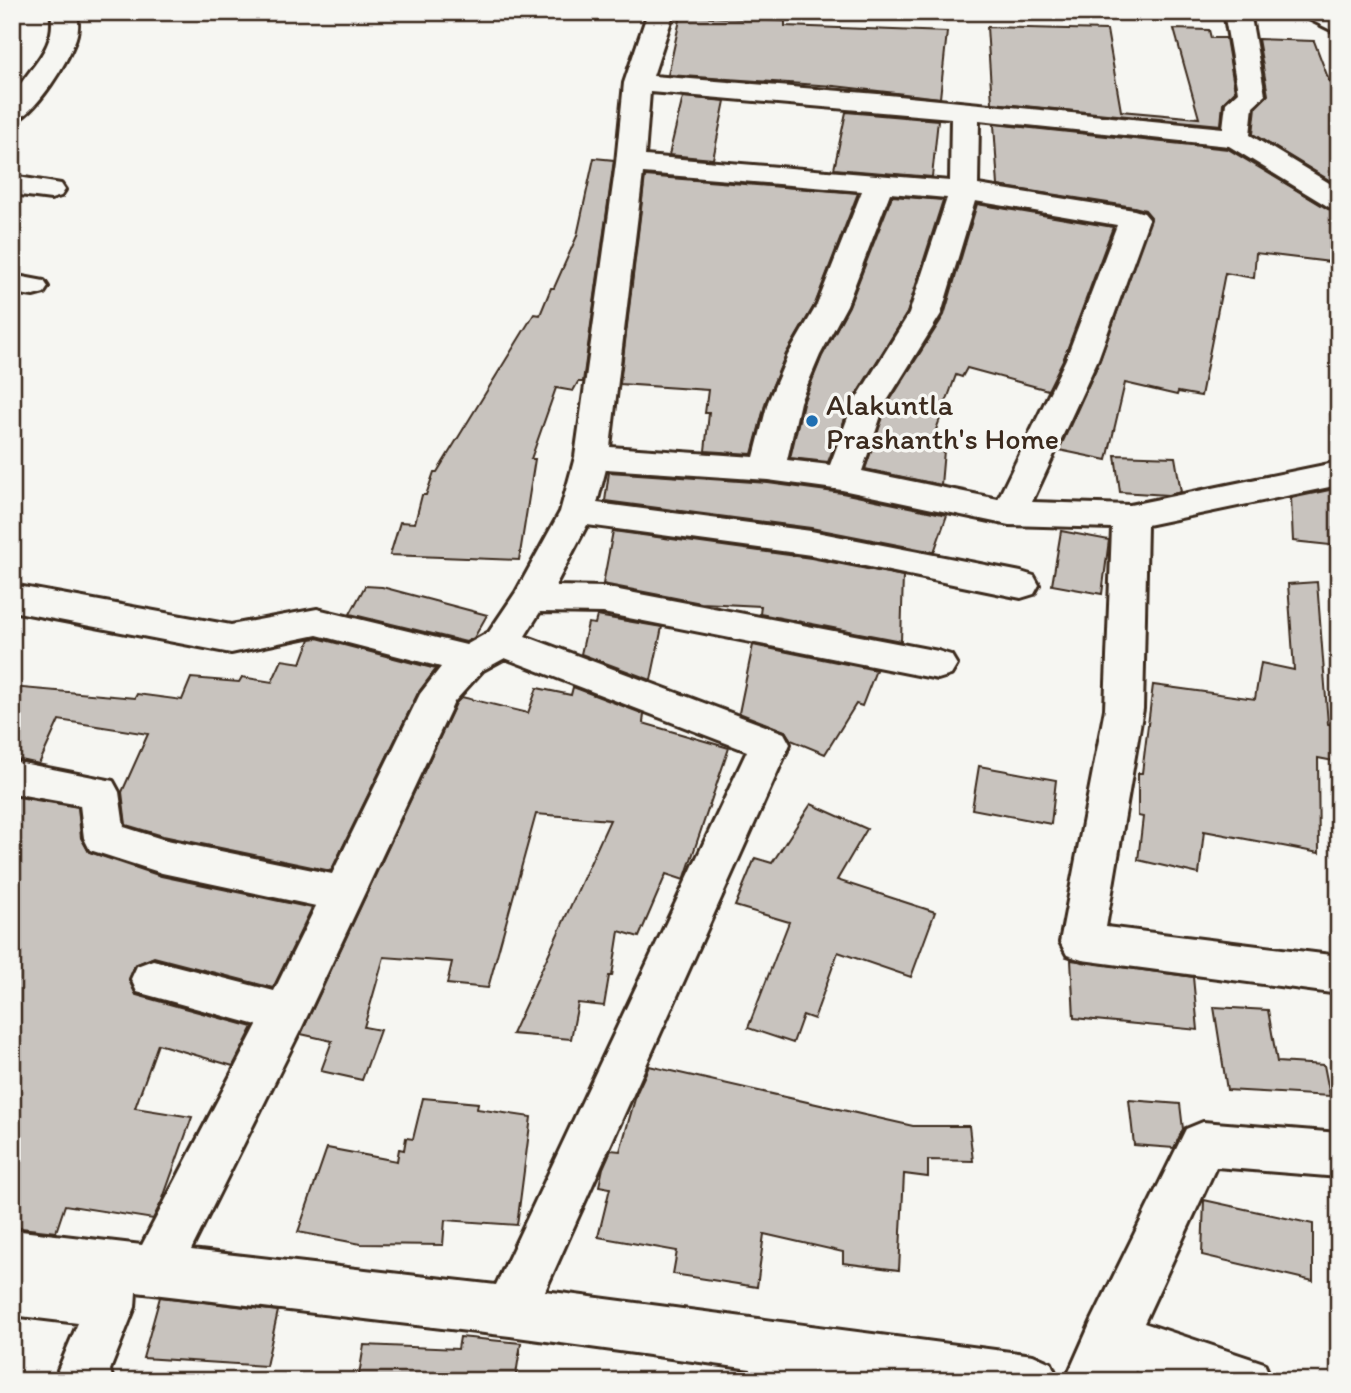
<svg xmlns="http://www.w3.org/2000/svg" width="1351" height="1393" viewBox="0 0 1351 1393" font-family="Itim,sans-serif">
<rect width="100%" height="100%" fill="#f6f6f2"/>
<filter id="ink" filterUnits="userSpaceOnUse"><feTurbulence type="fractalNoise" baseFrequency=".0143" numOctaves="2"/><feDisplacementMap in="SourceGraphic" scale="14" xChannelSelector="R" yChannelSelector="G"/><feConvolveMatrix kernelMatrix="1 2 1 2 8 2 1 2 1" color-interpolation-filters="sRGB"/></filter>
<g filter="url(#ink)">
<path fill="#c8c3be" stroke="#3b2a1e" stroke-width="2" d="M681,15L785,21V26L947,32L940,98L834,86L668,75Z
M987,27L1107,30L1121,111L1199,118L1174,29L1209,30L1211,38H1226L1235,91L1223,103L1221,125L992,103Z
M1258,39L1314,41L1330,83L1339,84V186L1253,134L1256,107L1268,95Z
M683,97L725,101L713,159L669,155Z
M846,112L938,120L932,177L834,169Z
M994,124L1228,149L1328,209L1339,212V263L1256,253L1254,278L1225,273L1201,396L1178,392L1177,395L1125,383L1107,460L1059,450L1100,360L1151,217L1145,210L1134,207L998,186Z
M594,158L614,160L583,382H578L573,391L556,388L531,459H535L519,560L390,555L400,522L415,523L422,495H426L434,472H437L534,314L540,315L551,288H554L577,236Z
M645,176L858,193L815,304L786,354L766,401L752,454L705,451L709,413H705L708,390L620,384Z
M892,196L943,200L907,313L851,403L828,462L790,458L803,403L822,356L849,306Z
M977,204L1113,227L1064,358L1048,390L967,368L962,377L956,375L933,438L945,439L941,485L865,469L887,405L944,315Z
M1115,455L1175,457L1181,492L1168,495L1120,492Z
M609,472L768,483L842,493L947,515L934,552L811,528L605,501Z
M1339,488V546L1293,541L1291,498Z
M613,531L811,558L903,576L901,641L760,614L761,606L701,603L603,584Z
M1061,531L1109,540L1102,594L1052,585Z
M1317,582L1328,724L1339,726V762L1318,758L1319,853L1204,831L1199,874L1138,860L1143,817L1138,816V773H1142L1153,685L1255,699L1261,663L1294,670L1288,584Z
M365,586L382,587L487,615L474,638L466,642L350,614Z
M597,616L662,627L651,680L581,654L588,623L595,624Z
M317,638L436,669L418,693L331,871L163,836L126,825L122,792L148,734L59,720L39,764L12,758V687L135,698L137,694L182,700L191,678L239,682L242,677L272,682L282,660L301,663L310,639Z
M753,645L876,670L862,706L856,704L825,754L791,740L785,731L739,713Z
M573,687L644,714L643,723L729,748L684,880L666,874L639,937L619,931L612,976H609L604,1006L578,1003L571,1039L512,1034L610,820L536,814L488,988L447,984L452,962L384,957L364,1027L380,1030L362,1080L321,1071L332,1041L301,1034L456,703L462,697L528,713L537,688L571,695Z
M979,766L1056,780L1051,824L972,809Z
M12,796L78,807L81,838L89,852L161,876L312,908L273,988L154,957L135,965L129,980L136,995L253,1027L233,1066L158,1044L135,1108L192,1117L162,1201L153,1219L65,1205L56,1232L12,1227Z
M811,804L867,829L837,880L935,912L911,977L838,952L814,1019L803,1015L793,1043L748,1028L789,922L735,906L755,858L772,863Z
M1071,960L1193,977L1198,1030L1074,1018Z
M1214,1007L1268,1010L1277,1062L1324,1065L1330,1096L1227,1090Z
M649,1066L913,1126H969L973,1161L928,1160V1177L904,1174L899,1270L843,1263V1252L764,1234L757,1287L673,1274L677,1251L598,1237L610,1188L599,1186L603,1168L611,1150L620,1151L637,1092Z
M423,1098L478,1103L477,1109L531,1117L517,1225L445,1220L443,1245L361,1244L298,1232L327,1148L397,1161L399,1149L404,1150L406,1138L413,1139Z
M1129,1100L1180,1104L1183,1129L1174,1148L1134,1145Z
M1204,1200L1313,1224V1281L1202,1255Z
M160,1297L278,1311L266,1366L143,1358Z
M460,1337L521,1343L515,1381H358L364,1345L458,1349Z"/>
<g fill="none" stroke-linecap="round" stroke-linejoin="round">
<g stroke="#3b2a1e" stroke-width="6">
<path id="minor" d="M51,12H77C78,20 79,26 77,34C72,57 34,117 12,122C12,114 10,102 14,95C29,67 58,48 51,12Z
M648,12H674L653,76L878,94L1223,128L1226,103L1238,92L1224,12H1250L1265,95L1253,106L1250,135L1339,189V210L1329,207L1229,146L979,120L978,185L1134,210L1144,213L1149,219L1098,359L1032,502L1130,505L1339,462V485L1147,525L1143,709L1106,927L1339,956V994L1082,960L1067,955L1060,942L1105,709L1112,528L1009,525L842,490L768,480L606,469L597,503L811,531L1021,572L1034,576L1039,585L1034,594L1021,598L811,555L587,525L555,586L603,587L938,651L951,655L957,665L951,675L938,679L603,613L540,612L525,636L784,733L790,744L545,1291L1033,1355L1051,1363L1059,1381H841L802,1376V1381H750L751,1369L510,1336L136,1292L135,1307L110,1370L113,1381H61L58,1370L78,1323L12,1315V1230L142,1245L257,1025L137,992L131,979L137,966L153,960L274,991L316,906L162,873L90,850L84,838L80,805L12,793V761L113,781L119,792L124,827L162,839L332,874L420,694L441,667L317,635L231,653L12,611V585L231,625L317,609L466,645L489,632L516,592L560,512L575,457L616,163L624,83ZM650,92L951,118L950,181L645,156ZM643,173L862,191L817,305L788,355L768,402L754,457L610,447ZM890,193L947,198L909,314L853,404L830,465L787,460L800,402L820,355L847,305ZM975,201L1117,225L1066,359L998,499L862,471L885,404L941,314ZM505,658L747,751L496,1285L191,1250L302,1027L454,702L483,670Z
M1302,12H1333L1339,15V34L1305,17Z
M12,176L61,184L65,190L61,196L51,199L12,194Z
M12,275L44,281L48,287L44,293L33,296L12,293Z
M1203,1122L1339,1133V1177L1216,1167L1144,1323L1264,1363L1272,1381H1164L1135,1371L1131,1381H1065L1092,1320L1186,1129Z"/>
</g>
<use href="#minor" fill="#f6f6f2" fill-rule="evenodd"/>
</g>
</g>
<circle fill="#1f6fb2" stroke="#f6f6f2" stroke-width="2.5" cx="812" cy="421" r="7"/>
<g text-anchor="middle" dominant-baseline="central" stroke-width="7" stroke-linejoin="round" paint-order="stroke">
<g font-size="30" fill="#3b2a1e" stroke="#f6f6f2" text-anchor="start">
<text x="826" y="404">Alakuntla<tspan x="826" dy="34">Prashanth's Home</tspan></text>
</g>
</g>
<rect width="1351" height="1393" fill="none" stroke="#f6f6f2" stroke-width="42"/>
<rect x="21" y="21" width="1309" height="1351" fill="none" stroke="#3b2a1e" stroke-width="2.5" filter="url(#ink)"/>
</svg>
